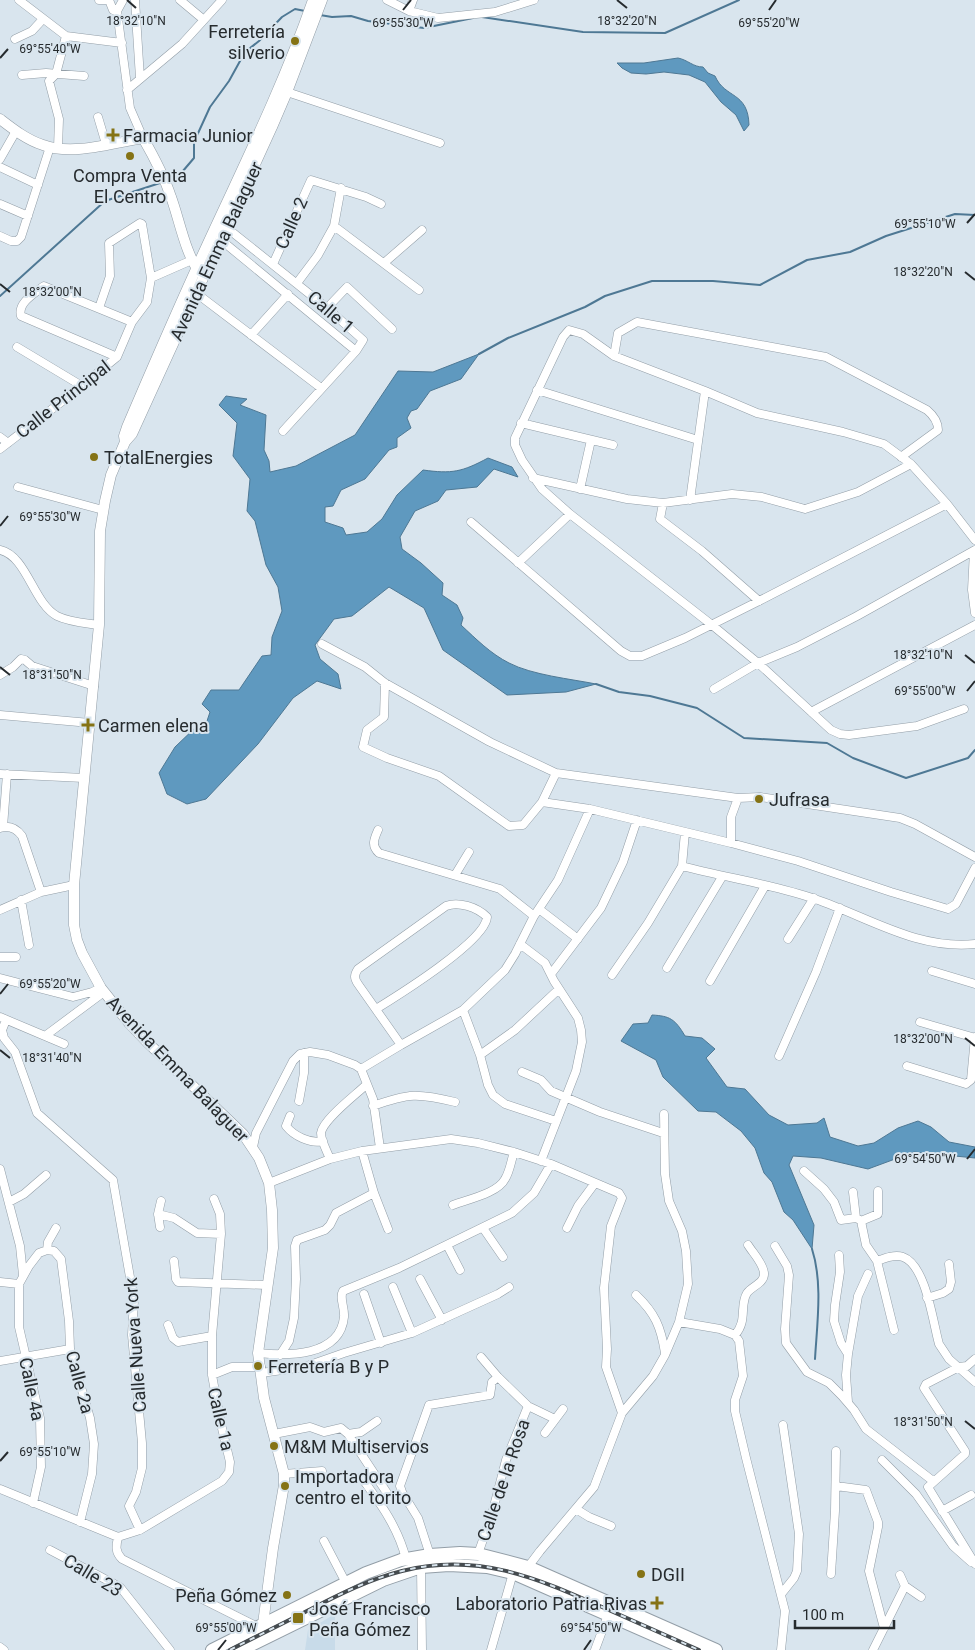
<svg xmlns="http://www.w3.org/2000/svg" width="975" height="1650" viewBox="0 0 975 1650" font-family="Roboto,sans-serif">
<rect width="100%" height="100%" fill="#d9e5ee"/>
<path fill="#c8dbe9" d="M335,1614V1650H305L308,1630Z"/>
<path fill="#5f99bf" stroke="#4e7894" d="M678,58C688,60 693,67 703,67L708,73L715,76C725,99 748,91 749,125L744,131L736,115L721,102L705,82L689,75L664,72L646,74L631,73L622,68L617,63H644Z
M479,354L461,379L430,391L417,409L411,411L407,418L411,428L397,438V447L389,450L365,479L341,490L333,506L325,507V522L343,528L346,535L367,532L382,519L397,495L423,470C452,474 462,472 488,458L512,467L518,477L494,469L477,487L446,490L438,501L415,511L400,537L402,549L421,563L443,583L442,595L457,605L463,618L461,625C476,639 491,654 509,663C532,675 571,679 596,684L566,692L507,695L443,650L424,608L389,587L352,616L334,619L315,645L320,659L338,674L341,689L317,681L293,698L258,744L206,799L187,804L167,794L159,773L175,747L198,725L206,724L210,712L202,704L211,690H239L262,656L271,655L272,637L282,611L278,587L266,565L255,521L247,511L250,479L233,456L237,423L219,405L226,396L247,399L240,405L266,415L264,450L269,461L270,472L296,466L355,435L398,371L433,372Z
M652,1015C670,1016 675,1019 685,1036L702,1038L715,1049L706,1058L727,1087L745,1089L769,1115L788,1125L817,1123L824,1118L830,1137L858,1146L874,1143L898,1128L918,1121L931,1127L949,1142L975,1147V1158L914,1152L868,1169L821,1158L793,1156L789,1165L814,1225L812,1249L793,1220L784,1212L772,1182L764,1173L755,1148L741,1131L716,1112L698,1111L663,1077L656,1060L621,1041L633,1024L648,1023Z"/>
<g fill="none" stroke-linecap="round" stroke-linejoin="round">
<path stroke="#4e7894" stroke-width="2" d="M320,15L332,17L351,16L368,21L424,28L473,18
M482,17L583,32L665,33L739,0
M170,180L177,178L194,158V142L210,107L229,81L245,52L259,41L282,17L295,9L305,11
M0,296L105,201L163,182
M479,354L508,338L585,307L605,296L652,281H713L760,285L807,260L850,252L886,236L955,214L975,215
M596,684L619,692L650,696L697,708L744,738L827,743L853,758L906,778L968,758L975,750
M812,1249C823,1283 817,1324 815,1359"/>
<g stroke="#939ea7" stroke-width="9">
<path id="minor" d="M19,0L66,36L122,43
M99,0H107
M109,0L113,10L117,11
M135,0L140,78
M180,0L204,20
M387,0L409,11L438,18L495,12L534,0
M117,11L130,108L143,138
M117,11L123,0
M409,11L413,0
M15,39L32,31L43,19
M22,75L46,73L84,76
M127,90L182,44L222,0
M287,92L440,143
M98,117L106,144
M58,148L59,119L49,81L56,74L66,36
M0,159L16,131
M0,167L38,185
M0,204L28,216
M334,226L419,290
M227,228L327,308L363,340L356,351L283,431
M0,236L11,241H17L21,237L50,147
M221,240L356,351
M384,263L422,230
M273,264L311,180L366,197L381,204
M297,283L318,255L334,226L341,188
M196,293L321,388
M99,308L110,276L109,243L140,223L142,224L151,278
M327,308L347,287L392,329
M251,335L288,294
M17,347L82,386
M614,356L618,333L637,322L826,357L927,410C933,415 938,422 938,430L901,457
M117,357L21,316C17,303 35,293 44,286L46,287L132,322
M537,390L698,440
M521,423L613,445
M0,437L8,443
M0,449L73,393L117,357L132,322L147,302L151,278L192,260
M533,478L627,499L663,503L732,494L762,497L805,509L858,492L911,464
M18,487L103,510
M580,489L591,440
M690,500L705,391
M663,503L660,519L702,551L759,601
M471,522L621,651L630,656H642L685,638L759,601L947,504
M0,550C27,556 33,603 57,616C69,622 85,623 99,625
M974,551L972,590L975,613
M518,563L570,514
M322,644L365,667L385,683L490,742L556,773L542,802L523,825L509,826L439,776L387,758L363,747L367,730L384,717L385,683
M0,675L13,667L21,659L25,660L32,666L94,686
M714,689L758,663L797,647L857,616L975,550
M964,709L917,726L849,735L840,734L831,730L758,663L712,625L570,514L542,489L522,460L515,445V438L563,337L569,330L583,334L614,356L705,391L757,413L843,432L884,444L911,464L947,504L975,540
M811,712L975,625
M0,715L90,723
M556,773L738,798
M0,774L84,778
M542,802L590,809L731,843L798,861L891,892L948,909L956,904L975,868
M3,827L7,774
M0,828C9,825 16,828 22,836L41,892
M378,830C374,839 371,846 379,853L500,889L534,916
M685,832L682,866C726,878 773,884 815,899C868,917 917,950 975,944
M731,843V817L738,798L760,797L900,818L915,824L975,857
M455,875L469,852
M21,900L29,945
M539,909L578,939
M0,910L41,892L74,885
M788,939L814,898
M520,944L545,963L554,981L578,1018L581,1030L582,1042L576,1071L541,1161
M0,957H16
M667,968L722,877
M932,971L975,984
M551,974L601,908L623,862L637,820
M612,975L648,923L682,866
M0,978L73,997L92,992L101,988
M710,981L765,886
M376,1009C397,996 486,941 487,917C477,907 458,901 446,906L358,969C354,975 354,978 358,984L401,1045
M463,1010L480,1055L488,1085L493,1095L505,1104L556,1121
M0,1017L45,1036L104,992
M6,1020L2,1030L4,1038L15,1052L37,1113L113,1180L134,1300L132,1335L142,1443V1468L136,1492L129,1506L140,1530
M920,1022L975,1038
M45,1036L64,1044
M480,1055L515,1030L559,989
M779,1056L816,972L840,908
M907,1066L966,1084L971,1080L975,1037
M361,1069L401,1045L463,1010L505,970L515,954L534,916L558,880L590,809
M522,1072L541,1080L551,1091L600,1112L663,1133
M299,1101L304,1073V1053
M373,1106C409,1093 418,1093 455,1102
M290,1116L286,1126C294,1136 310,1144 323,1141
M253,1147L256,1133L277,1092L293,1061L300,1054L310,1052L328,1055L355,1065L361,1069L367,1084
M362,1151L374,1193L388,1229
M330,1159C327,1151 321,1141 321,1133C323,1119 357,1094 367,1084L373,1099L380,1148
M0,1169L20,1246L23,1275
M804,1171L824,1189L834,1202L841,1220L856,1218
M269,1183L330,1159L362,1151L451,1139L478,1143L514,1152L551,1164L619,1193L622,1198L611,1226L604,1288L607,1349L606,1367L622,1413
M853,1192L856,1218L860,1220
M9,1202L24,1194L46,1175
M453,1205C469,1199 498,1193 505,1179C510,1171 511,1161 514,1152
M158,1214L174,1218L197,1233L221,1234
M160,1227L158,1214L161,1201
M483,1228L503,1257
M567,1228L578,1206L595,1183
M447,1245L460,1270
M775,1246L787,1266L789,1275L785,1329L786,1343L807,1372L829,1383L842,1396L854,1410L866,1429L933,1481
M47,1250L54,1251L61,1259L69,1321L70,1349L90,1418L94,1444L92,1474L80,1522
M47,1250L48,1242L56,1228
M839,1255L840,1272L835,1305L834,1321L841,1343L848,1354L846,1375L848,1402
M174,1261L176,1279L178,1282L267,1285
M877,1261L866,1245L861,1221L878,1214V1191
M420,1279L442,1320
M0,1282L19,1284
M393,1287L412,1333
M364,1294L381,1343
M636,1295C655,1313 661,1327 665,1353
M927,1298L943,1293L949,1289L951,1282L949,1264
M679,1322L720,1329L735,1335L739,1341L743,1376L735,1400V1411L746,1458L785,1611L781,1650
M168,1325L173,1338L178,1342L212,1336
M894,1330L877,1261C885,1258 895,1254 903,1257C926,1265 933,1323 939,1344L949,1359L975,1382
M735,1335C748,1320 739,1306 747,1293C752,1286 765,1283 764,1273C763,1263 753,1253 748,1245
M258,1353C287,1356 340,1357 344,1317C345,1308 339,1298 343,1291L399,1268L512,1213L534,1193L551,1164
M848,1354L858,1296L868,1274
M280,1355L289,1341L294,1318L296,1279L295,1246L297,1240L325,1230L330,1225L336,1213L374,1193
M481,1357L498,1377L528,1406L555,1419
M975,1359L967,1366L959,1367L926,1384L924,1388L965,1451V1454L928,1487L975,1564
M0,1361L70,1349
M261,1373L304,1367L344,1353L412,1333L498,1294L509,1287
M212,1375L232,1367H261
M545,1433L563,1409
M274,1434L310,1427L324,1432L341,1428L348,1434L389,1496L393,1497L402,1492
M348,1434L361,1432L377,1421
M882,1460L916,1494L953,1546L971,1562
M284,1474L322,1471
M361,1477C380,1503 398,1527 406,1559
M836,1486L866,1490L878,1522V1527L869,1571L884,1628
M0,1489L118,1537L140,1530L222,1481L229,1472L230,1462L221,1424L212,1375V1336L221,1234L220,1214L214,1199
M33,1503L41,1467L40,1418L19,1327V1284L29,1266L39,1253L47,1250
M576,1509L589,1517L611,1526
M942,1511L971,1495
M118,1537C116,1546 115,1552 122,1559L258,1627
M324,1541L346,1583
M50,1550L120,1587L170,1650
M478,1554L492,1514L506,1460L528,1406
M430,1555L418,1518L402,1492L400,1486L429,1405L490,1395L492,1382L498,1377
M421,1567L422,1650
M528,1567L540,1551L594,1487L622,1413L653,1376L665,1355L679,1322L688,1284L686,1251L682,1231L669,1201L665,1174L664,1114
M831,1574L835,1511L836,1451
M900,1575L905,1586L921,1597
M782,1593L794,1578L797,1571L799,1534L783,1425
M0,1647L4,1650
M491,1650L513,1573
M595,1650L608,1615
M873,1650L905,1586"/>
</g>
<g stroke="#939ea7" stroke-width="11">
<path id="tertiary" d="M0,119C13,129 27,140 43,145C72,156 113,143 143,138C154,157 164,176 171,197C179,218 186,257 200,272
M125,442L132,434L272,127L287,92L322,0
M265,1629L263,1624L273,1548L284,1485V1474L264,1398L258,1353L273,1248L272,1210L269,1183L259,1158L243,1134L147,1042L129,1023L101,988L82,953L77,940L74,925V885L99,625L100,531L105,501L111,475L125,442L124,436L127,427C150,373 173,320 197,267C237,179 281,92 313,0"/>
</g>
<g stroke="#939ea7" stroke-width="14">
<path id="primary" d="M212,1650L366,1573L401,1560L430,1555L460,1553L478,1554L528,1567L716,1650
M241,1650L383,1580L421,1567L449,1565L487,1567L513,1573L688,1650"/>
</g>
<use href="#minor" stroke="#fff" stroke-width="8"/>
<use href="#tertiary" stroke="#fff" stroke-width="10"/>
<use href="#primary" stroke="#fff" stroke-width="12"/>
<g stroke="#454b4f" stroke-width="4">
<path id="rail" d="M230,1650C257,1636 284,1623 311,1609C340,1594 370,1579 402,1571C476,1552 535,1577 602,1607C634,1621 667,1636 699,1650"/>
</g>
<use href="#rail" stroke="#d9e5ee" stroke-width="2" stroke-dasharray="5.5" stroke-linecap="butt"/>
</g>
<path fill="none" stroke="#262b2e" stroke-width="2" d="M127,0L136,8M617,0L627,8M403,10L411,0M769,10L776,0M0,58L8,49M967,223L975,214M965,272L975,280M0,284L10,292M0,526L8,516M965,655L975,663M0,667L10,675M967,691L975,681M0,994L8,984M965,1038L975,1046M0,1050L10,1058M967,1159L975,1149M965,1421L975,1429M0,1461L8,1452M218,1650L226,1640M584,1650L591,1640"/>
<g fill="#857315" stroke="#d9e5ee" stroke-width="2">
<circle cx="295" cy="41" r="5"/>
<path d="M110.5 127.5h5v5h5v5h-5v5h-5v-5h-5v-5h5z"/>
<circle cx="130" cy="156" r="5"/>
<circle cx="94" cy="457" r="5"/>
<path d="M85.5 717.5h5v5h5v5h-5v5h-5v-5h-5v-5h5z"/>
<circle cx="759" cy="799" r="5"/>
<circle cx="258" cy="1366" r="5"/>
<circle cx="274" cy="1446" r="5"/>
<circle cx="285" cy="1486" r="5"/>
<circle cx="641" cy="1574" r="5"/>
<circle cx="287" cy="1595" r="5"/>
<path d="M654.5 1595.5h5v5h5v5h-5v5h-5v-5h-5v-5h5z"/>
<rect x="292" y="1612" width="12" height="12" rx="2.5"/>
</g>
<g text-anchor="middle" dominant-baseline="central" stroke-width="4" stroke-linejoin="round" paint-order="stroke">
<g font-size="18" fill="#262b2e" stroke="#d9e5ee" text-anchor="start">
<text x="285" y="31" text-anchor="end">Ferretería<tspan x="285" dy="21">silverio</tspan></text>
<text x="123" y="135">Farmacia Junior</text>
<text x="130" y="175" text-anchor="middle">Compra Venta<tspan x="130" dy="21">El Centro</tspan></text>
<text x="104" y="457">TotalEnergies</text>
<text x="98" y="725">Carmen elena</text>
<text x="769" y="799">Jufrasa</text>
<text x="268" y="1366">Ferretería B y P</text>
<text x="284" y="1446">M&amp;M Multiservios</text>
<text x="295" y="1476">Importadora<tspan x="295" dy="21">centro el torito</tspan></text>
<text x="651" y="1574">DGII</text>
<text x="277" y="1595" text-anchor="end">Peña Gómez</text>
<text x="647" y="1603" text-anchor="end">Laboratorio Patria Rivas</text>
<text x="309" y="1608">José Francisco<tspan x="309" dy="21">Peña Gómez</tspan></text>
</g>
<g font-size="18" fill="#262b2e" stroke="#d9e5ee">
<text transform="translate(291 223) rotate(-66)">Calle 2</text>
<text transform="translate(216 251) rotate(-65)">Avenida Emma Balaguer</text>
<text transform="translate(331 312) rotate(41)">Calle 1</text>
<text transform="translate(63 399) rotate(-38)">Calle Principal</text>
<text transform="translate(178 1069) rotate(46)">Avenida Emma Balaguer</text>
<text transform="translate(135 1345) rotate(-94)">Calle Nueva York</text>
<text transform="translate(80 1382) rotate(75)">Calle 2a</text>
<text transform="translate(32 1389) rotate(78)">Calle 4a</text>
<text transform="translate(221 1419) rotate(77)">Calle 1a</text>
<text transform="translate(503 1480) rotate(-71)">Calle de la Rosa</text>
<text transform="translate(93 1575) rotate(31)">Calle 23</text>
</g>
</g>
<g font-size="12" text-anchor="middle" fill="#262b2e" stroke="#d9e5ee" stroke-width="4" stroke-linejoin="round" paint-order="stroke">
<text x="136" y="25">18°32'10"N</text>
<text x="627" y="25">18°32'20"N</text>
<text x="769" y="27">69°55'20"W</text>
<text x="403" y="27">69°55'30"W</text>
<text x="50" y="53">69°55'40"W</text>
<text x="925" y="228">69°55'10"W</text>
<text x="923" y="276">18°32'20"N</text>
<text x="52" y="296">18°32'00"N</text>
<text x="50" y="521">69°55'30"W</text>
<text x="923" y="659">18°32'10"N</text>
<text x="52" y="679">18°31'50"N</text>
<text x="925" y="695">69°55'00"W</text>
<text x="50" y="988">69°55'20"W</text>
<text x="923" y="1043">18°32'00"N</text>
<text x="52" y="1062">18°31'40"N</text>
<text x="925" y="1163">69°54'50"W</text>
<text x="923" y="1426">18°31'50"N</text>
<text x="50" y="1456">69°55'10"W</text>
<text x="226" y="1632">69°55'00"W</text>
<text x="591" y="1632">69°54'50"W</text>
</g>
<path d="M795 1620v8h99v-8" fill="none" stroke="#262b2e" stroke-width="2.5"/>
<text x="802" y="1620" font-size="15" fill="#262b2e" stroke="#d9e5ee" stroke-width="4" paint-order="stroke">100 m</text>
</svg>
